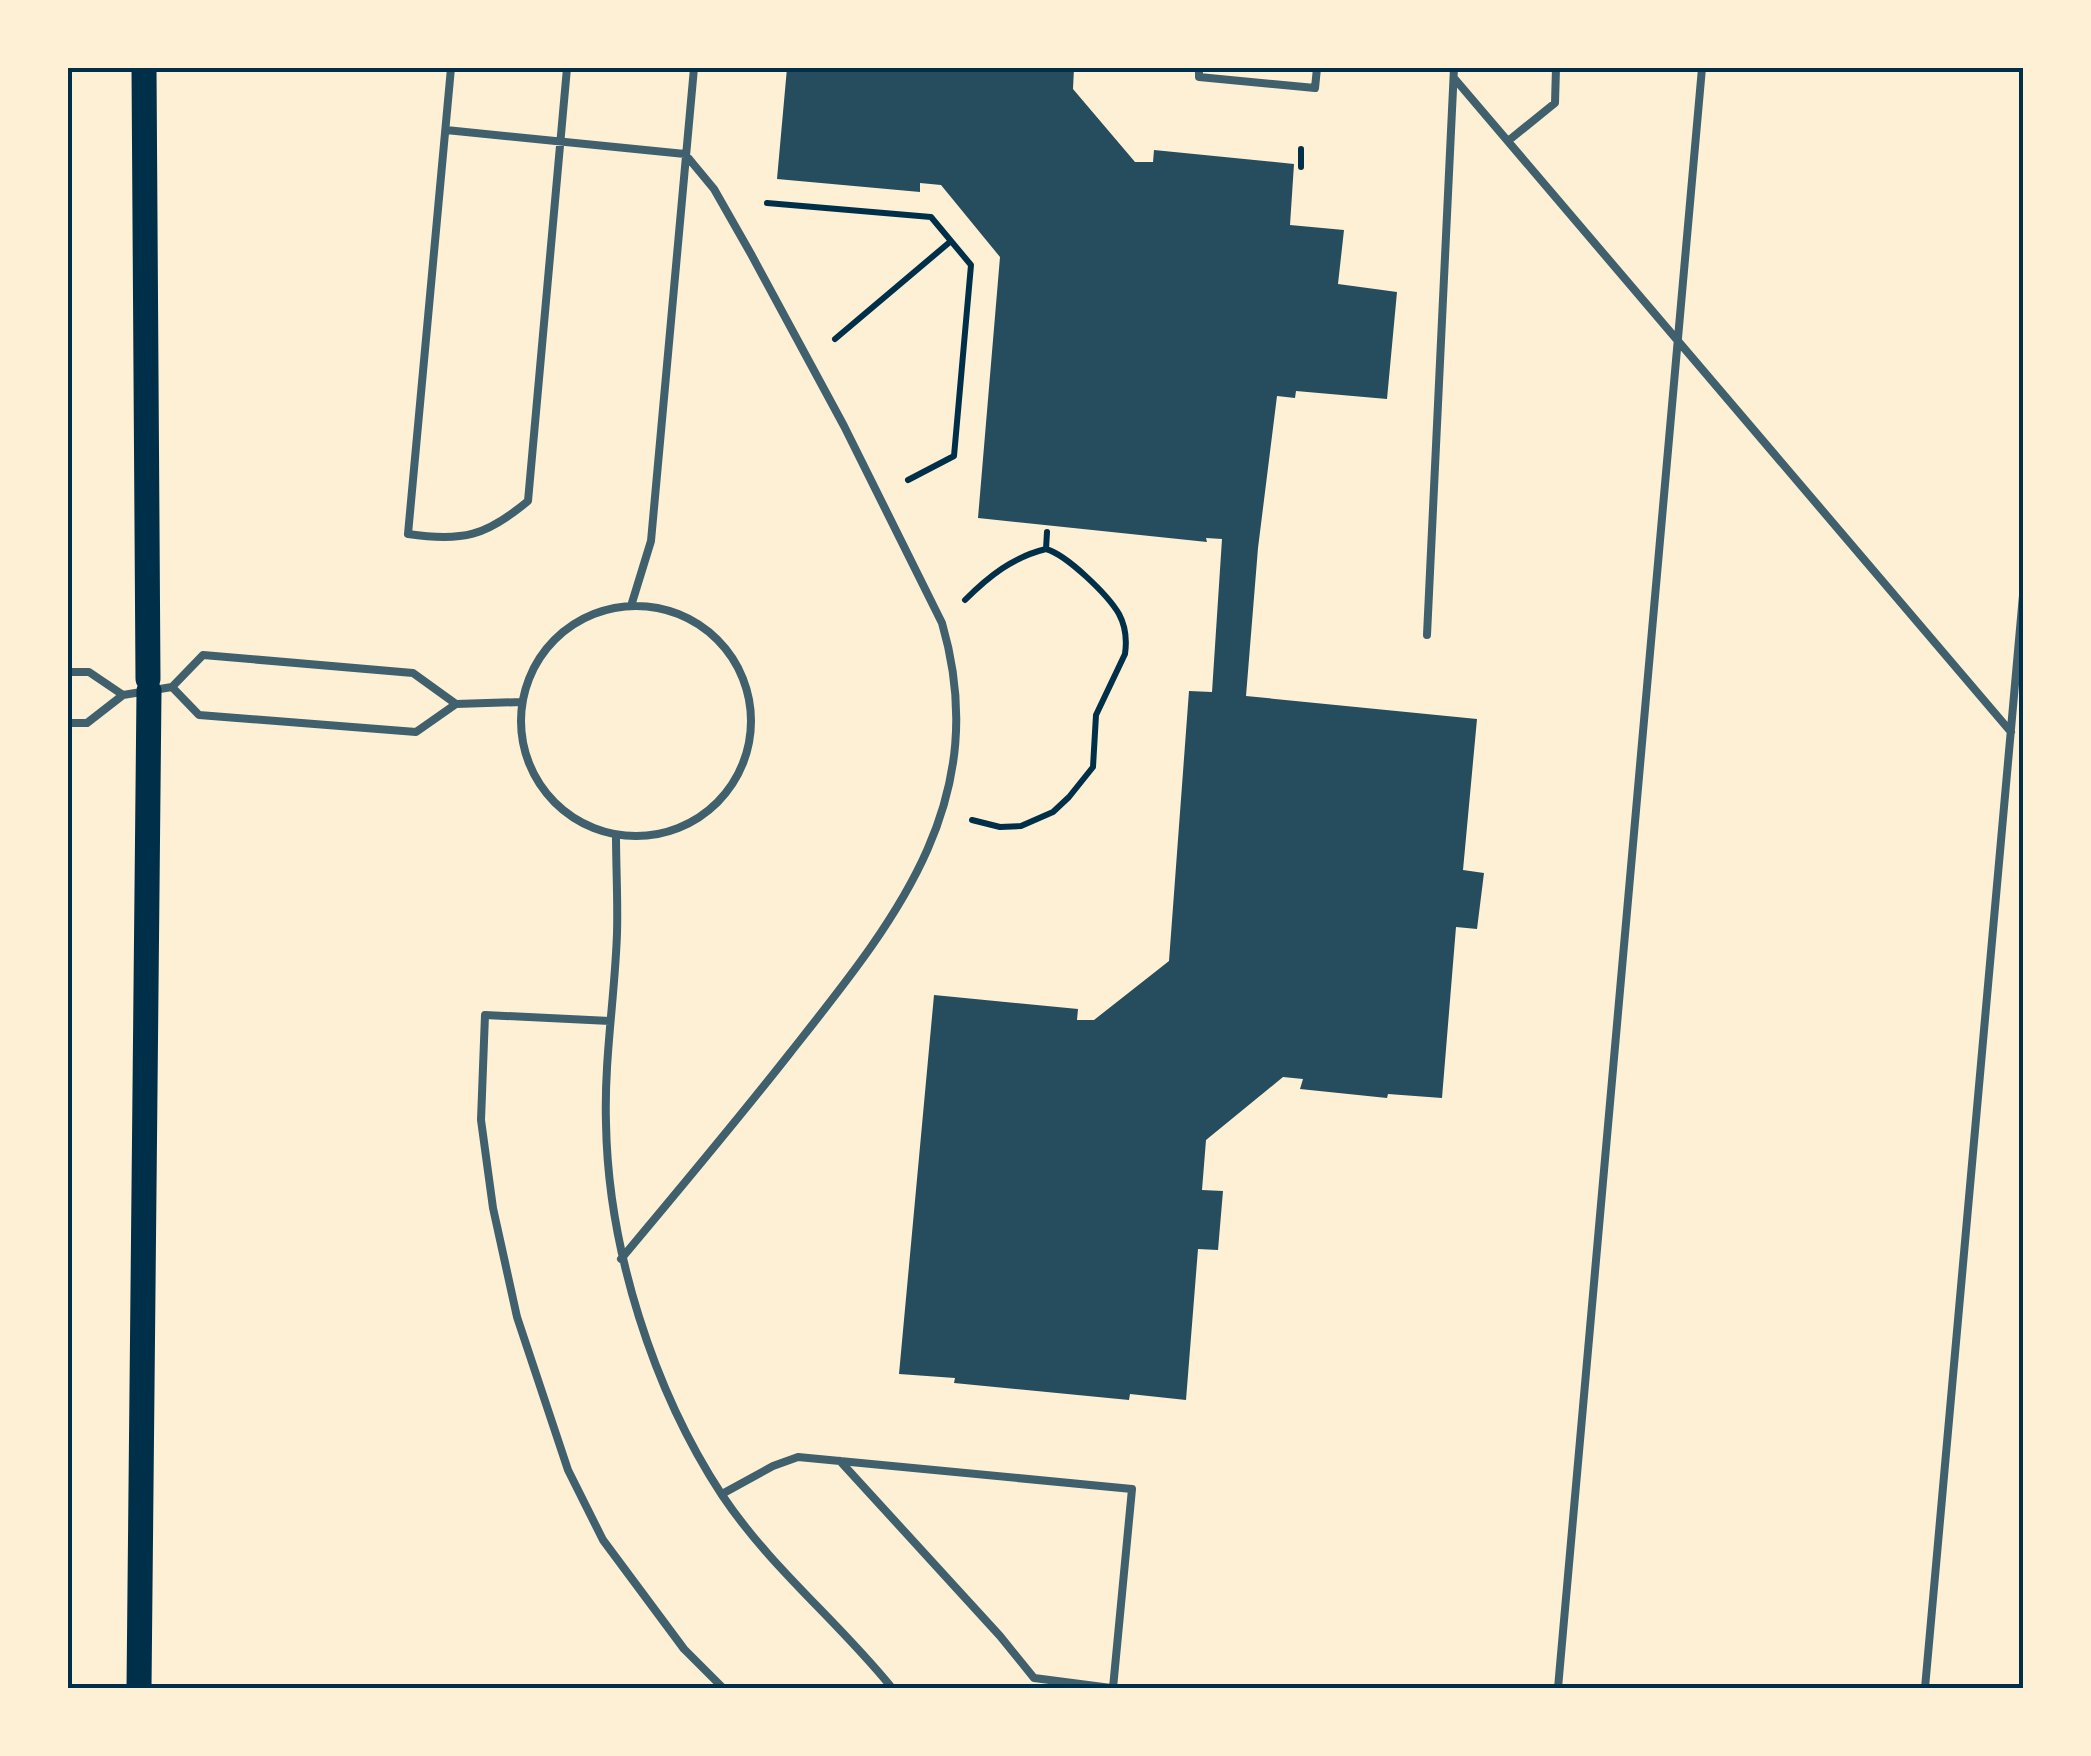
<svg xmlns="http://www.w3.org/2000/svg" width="2091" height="1756" viewBox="0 0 2091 1756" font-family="'Noto Sans',sans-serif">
<rect width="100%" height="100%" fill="#fdf0d5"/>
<path fill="#264d5e" d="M787,68H1074L1073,89L1135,162H1153L1154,150L1294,164L1290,225L1344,230L1338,284L1397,292L1387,399L1296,391L1295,398L1277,396L1258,548L1246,696L1477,719L1463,870L1484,873L1477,929L1456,927L1442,1098L1388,1094L1387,1098L1300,1089L1303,1079L1283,1077L1206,1140L1202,1190L1223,1191L1218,1250L1198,1249L1186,1400L1130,1394L1129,1400L954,1383L955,1378L899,1374L934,995L1078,1009L1077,1020H1094L1169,961L1189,691L1212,692L1222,539L1206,538L1207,542L978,518L1000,257L941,185L920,183V192L777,179Z"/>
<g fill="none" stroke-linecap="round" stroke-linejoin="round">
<path stroke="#003049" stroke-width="6" d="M1301,149V167
M767,203L931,217L971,265L954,456L908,480
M835,339L951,241
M1046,549L1047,532
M965,600C989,576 1013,557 1046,549C1067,555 1108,595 1119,614C1126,627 1127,640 1125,654L1096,715L1093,767L1069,797L1053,812L1021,826L1000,827L972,820"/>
<path stroke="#3f606c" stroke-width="8" d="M451,68L408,534C463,542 486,536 528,501L567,68
M1199,68V77L1315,88L1317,68
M1454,78L2011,732
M446,130L685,154L714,189L751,254L844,426L942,623C994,802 895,920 790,1053C735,1123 678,1191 621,1259
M1508,141L1555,103L1556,68
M631,606L651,541L694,68
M521 721a115 115 0 1 1 230 0a115 115 0 1 1-230 0Z
M1427,635L1454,68
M68,672H89L123,695
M172,687L199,715L416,732L456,704L522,702
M68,723H87L123,695L172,687L203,655L413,673L456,704
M616,835C616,868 618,901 617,933C615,996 604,1059 606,1123C608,1248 653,1390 722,1495C770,1567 838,1621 892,1688
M610,1021L485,1015L481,1120L493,1208L517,1317L568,1470L603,1540L684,1649L723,1688
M840,1461L1000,1636L1034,1678L1111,1688
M722,1494L773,1466L798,1457L1132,1489L1113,1688
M1558,1688L1702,68
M1925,1688L2024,584"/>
<path stroke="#003049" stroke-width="25" d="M144,68L148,679
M139,1688L149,691"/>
</g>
<rect width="2091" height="1756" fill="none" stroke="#fdf0d5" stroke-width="140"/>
<rect x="70" y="70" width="1951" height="1616" fill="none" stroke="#003049" stroke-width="4"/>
</svg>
